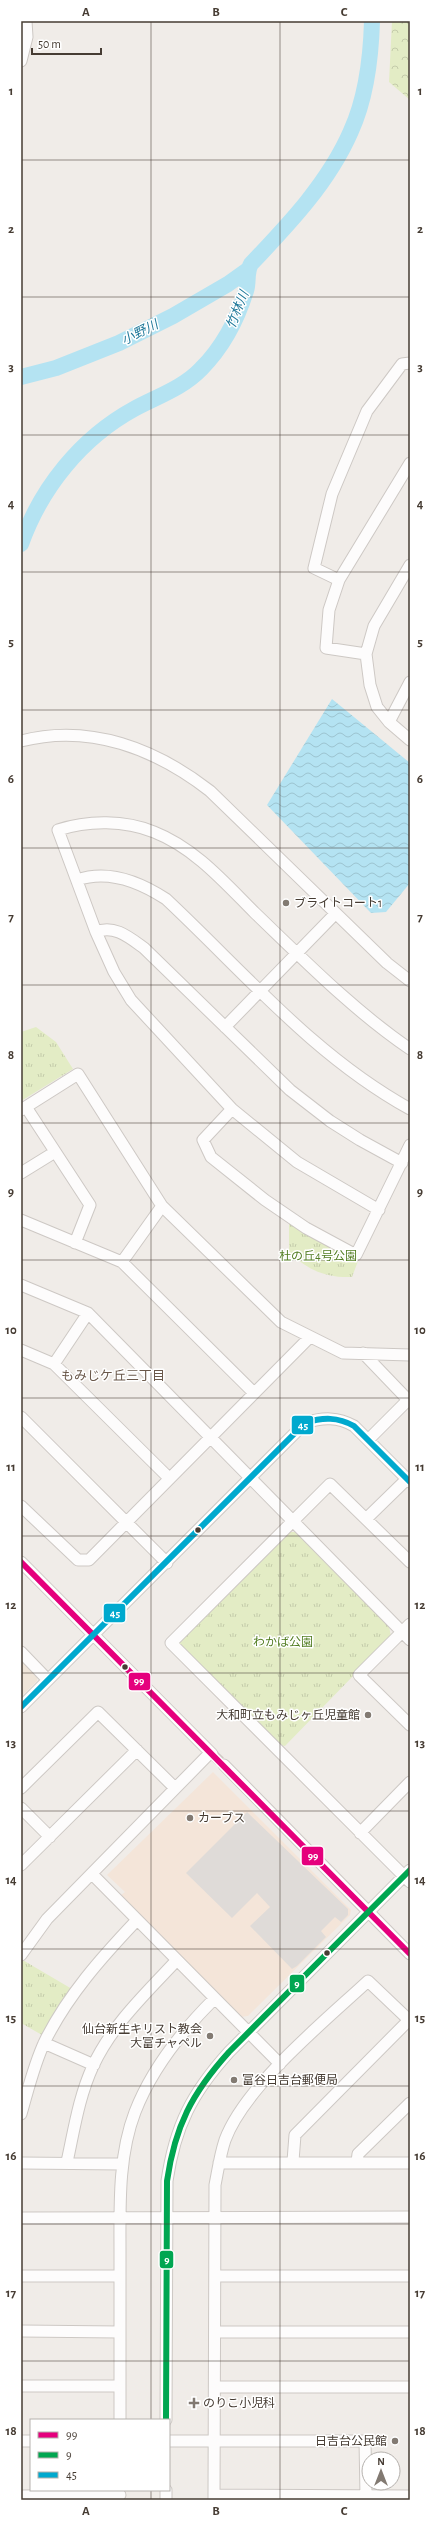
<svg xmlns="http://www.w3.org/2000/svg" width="431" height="2521" viewBox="0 0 431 2521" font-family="'Alegreya Sans','Noto Sans JP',sans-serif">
<defs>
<pattern id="forest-crowns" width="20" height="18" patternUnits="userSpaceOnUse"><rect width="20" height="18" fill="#e3ecc5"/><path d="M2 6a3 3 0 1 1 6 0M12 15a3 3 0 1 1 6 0" fill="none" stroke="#c4cbaa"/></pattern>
<pattern id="park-tufts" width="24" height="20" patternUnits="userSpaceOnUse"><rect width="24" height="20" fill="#e3ecc5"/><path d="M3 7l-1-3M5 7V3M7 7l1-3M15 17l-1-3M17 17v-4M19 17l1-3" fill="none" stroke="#c4cbaa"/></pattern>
<pattern id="water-waves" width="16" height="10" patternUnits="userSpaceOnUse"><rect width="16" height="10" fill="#b4e3f2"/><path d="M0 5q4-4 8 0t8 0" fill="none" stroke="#9cc4d0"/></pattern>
</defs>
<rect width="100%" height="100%" fill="#f0ece8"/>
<path fill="#f4e5d9" d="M213,1772L351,1910L350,1915L248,2016L241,2017L120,1896L125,1892L107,1875Z"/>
<path fill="#efe5d9" d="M21,1657L37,1673V1681L21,1697Z"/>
<path fill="url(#forest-crowns)" d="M392,21H410V100L389,82Z"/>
<path fill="url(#park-tufts)" d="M36,1027L56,1042L73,1069L21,1101V1032Z
M289,1222L358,1261L352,1277C325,1278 308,1270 289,1252Z
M288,1532H295L389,1626L391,1637L285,1746L280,1745L179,1645L180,1640Z
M21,1959L72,1989L42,2035L21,2023Z"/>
<path fill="#dfdbd8" d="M247,1812L348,1909V1915L341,1922L335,1917L321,1931L326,1937L297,1966L292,1969L250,1926L270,1907L257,1893L232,1918L186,1873Z"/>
<path fill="url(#water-waves)" d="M332,699L410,763V883L386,912L371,913L267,805Z"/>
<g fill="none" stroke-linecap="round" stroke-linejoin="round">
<path stroke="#b4e3f2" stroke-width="16" d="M21,377L56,368L119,343L173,316L228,284L249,269
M21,544C41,488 81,438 134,409C156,397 183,388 201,369C223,347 237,320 246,291C249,282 246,272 251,264C289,224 329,182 351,131C366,98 371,57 372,21"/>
<path stroke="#cec9c4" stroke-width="11" stroke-dasharray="11 5.5" stroke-linecap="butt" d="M212,1754L224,1765"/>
<g stroke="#cdc8c4" stroke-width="13">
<path id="minor" d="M21,61L27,37L26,21
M410,565L374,626L366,654L370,685L377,707L389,722L410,740
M339,580L410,463
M366,654L326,648L329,610L339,580L314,568L332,494L367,411L402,364L410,363
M389,722L410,682
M21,741C90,723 156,749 210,791L387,963L410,981
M77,880C108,869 140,882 166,899C245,973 314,1056 410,1109
M96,932C114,924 130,938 144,948L290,1090L330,1121L360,1140L402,1163
M225,1027L335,914
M26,1107L90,1205L75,1243
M232,1109L203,1140L211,1157L265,1200L306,1228L356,1255L410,1145
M21,1110L78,1074L162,1206L281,1322L343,1353L410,1355
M21,1173L55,1152
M379,1210L297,1162L232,1109L131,1000L114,972L96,932L58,830C88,820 125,820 154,832C195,848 225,883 255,913C305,961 353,1010 410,1049
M21,1220L122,1262L254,1393
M122,1262L162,1206
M21,1285L88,1313L410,1640
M21,1350L54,1364L169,1478
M363,1353L410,1402
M54,1364L88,1313
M21,1417L167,1563
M368,1440L408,1400
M21,1506L78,1560H89L310,1337
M367,1518L407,1479
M21,1562L212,1754
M410,1562L330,1484L171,1643L410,1882
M410,1624L359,1675L410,1725
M21,1652L48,1680
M21,1707L305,1423C323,1417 338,1417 354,1426L410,1482
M224,1765L410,1954
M21,1788L98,1712L175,1788
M21,1808L50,1837
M360,1833L410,1782
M21,1865L137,1750
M92,1874L280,2064
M21,1955L47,1919L210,1753
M44,2043L94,2065
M21,2114C28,2090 34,2064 45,2041C68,1995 101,1958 136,1921
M293,2161L295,2135L409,2020
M67,2162C74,2130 79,2096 93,2066C112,2025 146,1993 176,1961
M357,2162L358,2154L410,2103
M21,2163L123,2164
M219,2163H410
M21,2218L410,2217
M21,2276H120
M215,2276H410
M21,2331L119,2332
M215,2332H410
M21,2386H120
M215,2387H410
M120,2420C120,2364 120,2309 120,2253C120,2207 118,2156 135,2112C152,2068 181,2032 214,1999
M166,2420L167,2181C175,2126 192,2093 229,2052L410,1870
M21,2441H31
M169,2441H365L366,2496
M166,2490V2500
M214,2495L410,2496
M21,2496L120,2495
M214,2500L215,2185C218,2170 220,2155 225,2140C245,2086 325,2021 368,1981L410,2021"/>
</g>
<use href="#minor" stroke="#fdfcfc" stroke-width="11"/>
<g stroke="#fff" stroke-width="9">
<path id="bus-1" d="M21,1562L410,1954"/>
</g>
<g stroke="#fff" stroke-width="9">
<path id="bus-2" d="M166,2420L167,2181C175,2126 192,2093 229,2052L410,1870"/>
</g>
<g stroke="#fff" stroke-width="9">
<path id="bus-3" d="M21,1707L305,1423C323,1417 338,1417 354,1426L410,1482"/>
</g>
<use href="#bus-1" stroke="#e5007d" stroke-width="6"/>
<use href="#bus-2" stroke="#00a651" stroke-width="6"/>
<use href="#bus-3" stroke="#00a9ce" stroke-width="6"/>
</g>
<path fill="none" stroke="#463c33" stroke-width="1" stroke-opacity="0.55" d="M151,21V2420M280,21V2500M21,160H410M21,297H410M21,435H410M21,572H410M21,710H410M21,848H410M21,985H410M21,1123H410M21,1260H410M21,1398H410M21,1536H410M21,1673H410M21,1811H410M21,1949H410M21,2086H410M21,2224H410M21,2361H410M151,2490V2500"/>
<g fill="#827a72" stroke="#fff" stroke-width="1.5">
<circle cx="286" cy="903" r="4"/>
<circle cx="368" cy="1715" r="4"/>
<circle cx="190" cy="1818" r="4"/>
<circle cx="210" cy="2036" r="4"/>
<circle cx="234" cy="2080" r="4"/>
<path d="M192 2397h4v4h4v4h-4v4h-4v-4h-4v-4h4z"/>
<circle cx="395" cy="2441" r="4"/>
</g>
<g fill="#463c33" stroke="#fff" stroke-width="1.5">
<circle cx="198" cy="1530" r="3.5"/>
<circle cx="125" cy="1667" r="3.5"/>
<circle cx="327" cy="1953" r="3.5"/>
</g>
<g text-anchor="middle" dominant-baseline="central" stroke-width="3" stroke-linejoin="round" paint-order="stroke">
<g font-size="12" fill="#463c33" stroke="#fff" text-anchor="start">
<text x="294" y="903">ブライトコート1</text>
<text x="360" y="1715" text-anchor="end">大和町立もみじヶ丘児童館</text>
<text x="198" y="1818">カーブス</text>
<text x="202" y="2029" text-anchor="end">仙台新生キリスト教会<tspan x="202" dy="14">大富チャペル</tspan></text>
<text x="242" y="2080">富谷日吉台郵便局</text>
<text x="203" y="2403">のりこ小児科</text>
<text x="387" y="2441" text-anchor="end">日吉台公民館</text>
</g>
<g font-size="12" fill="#527d22" stroke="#fff">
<text x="318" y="1256">杜の丘4号公園</text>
<text x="283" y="1642">わかば公園</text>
</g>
<g font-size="13" font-style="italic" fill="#1f799a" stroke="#fff">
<text transform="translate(238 310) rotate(-68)">竹林川</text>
<text transform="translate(140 333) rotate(-27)">小野川</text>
</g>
<g font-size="13" fill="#6a584a" stroke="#fff">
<text x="113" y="1376">もみじケ丘三丁目</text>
</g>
</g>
<g stroke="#fff" stroke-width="1.5">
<rect x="291" y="1415" width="23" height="20" rx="4" fill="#00a9ce"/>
<rect x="103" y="1603" width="23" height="20" rx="4" fill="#00a9ce"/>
<rect x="128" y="1672" width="23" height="19" rx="4" fill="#e5007d"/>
<rect x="301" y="1846" width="23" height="20" rx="4" fill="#e5007d"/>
<rect x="289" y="1974" width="16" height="19" rx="4" fill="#00a651"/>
<rect x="159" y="2250" width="15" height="19" rx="4" fill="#00a651"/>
</g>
<g font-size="11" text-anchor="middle" font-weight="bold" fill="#fff">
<text x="303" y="1429">45</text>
<text x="115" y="1617">45</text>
<text x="139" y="1685">99</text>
<text x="313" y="1860">99</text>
<text x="297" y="1988">9</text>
<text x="167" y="2264">9</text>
</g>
<rect width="431" height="2521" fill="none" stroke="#ffffff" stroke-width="44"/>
<rect x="30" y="2419" width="140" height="72" fill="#ffffff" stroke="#b5b1ad"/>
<rect x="38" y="2432" width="20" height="6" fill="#e5007d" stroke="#b5b1ad"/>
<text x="66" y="2439" font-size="12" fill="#463c33">99</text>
<rect x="38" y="2452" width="20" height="6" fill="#00a651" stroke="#b5b1ad"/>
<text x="66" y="2459" font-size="12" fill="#463c33">9</text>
<rect x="38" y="2472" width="20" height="6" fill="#00a9ce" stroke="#b5b1ad"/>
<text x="66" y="2479" font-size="12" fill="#463c33">45</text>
<g transform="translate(381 2471)"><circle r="19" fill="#ffffff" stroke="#b5b1ad"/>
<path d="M0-3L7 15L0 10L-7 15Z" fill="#827a72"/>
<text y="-6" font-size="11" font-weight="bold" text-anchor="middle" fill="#463c33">N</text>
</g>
<path d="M32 48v6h69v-6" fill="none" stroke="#463c33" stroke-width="2"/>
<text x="38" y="48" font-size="12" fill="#463c33" stroke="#ffffff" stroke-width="3" paint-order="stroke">50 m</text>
<rect x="22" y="22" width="387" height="2477" fill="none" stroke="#463c33" stroke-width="1.5"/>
<g font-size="13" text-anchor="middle" font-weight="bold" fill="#463c33">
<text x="86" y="16">A</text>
<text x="216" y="16">B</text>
<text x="344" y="16">C</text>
<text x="11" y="95">1</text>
<text x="420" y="95">1</text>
<text x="11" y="233">2</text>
<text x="420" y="233">2</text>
<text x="11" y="371">3</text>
<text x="420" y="371">3</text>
<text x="11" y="508">4</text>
<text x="420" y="508">4</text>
<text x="11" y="646">5</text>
<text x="420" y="646">5</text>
<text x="11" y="783">6</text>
<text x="420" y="783">6</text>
<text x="11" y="921">7</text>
<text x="420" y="921">7</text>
<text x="11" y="1059">8</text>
<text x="420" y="1059">8</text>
<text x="11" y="1196">9</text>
<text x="420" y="1196">9</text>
<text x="11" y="1334">10</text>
<text x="420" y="1334">10</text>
<text x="11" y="1471">11</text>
<text x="420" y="1471">11</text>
<text x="11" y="1609">12</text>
<text x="420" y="1609">12</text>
<text x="11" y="1747">13</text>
<text x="420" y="1747">13</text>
<text x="11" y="1884">14</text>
<text x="420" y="1884">14</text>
<text x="11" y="2022">15</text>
<text x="420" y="2022">15</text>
<text x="11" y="2160">16</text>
<text x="420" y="2160">16</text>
<text x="11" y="2297">17</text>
<text x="420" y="2297">17</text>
<text x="11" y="2435">18</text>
<text x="420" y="2435">18</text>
<text x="86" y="2515">A</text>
<text x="216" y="2515">B</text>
<text x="344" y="2515">C</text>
</g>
</svg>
